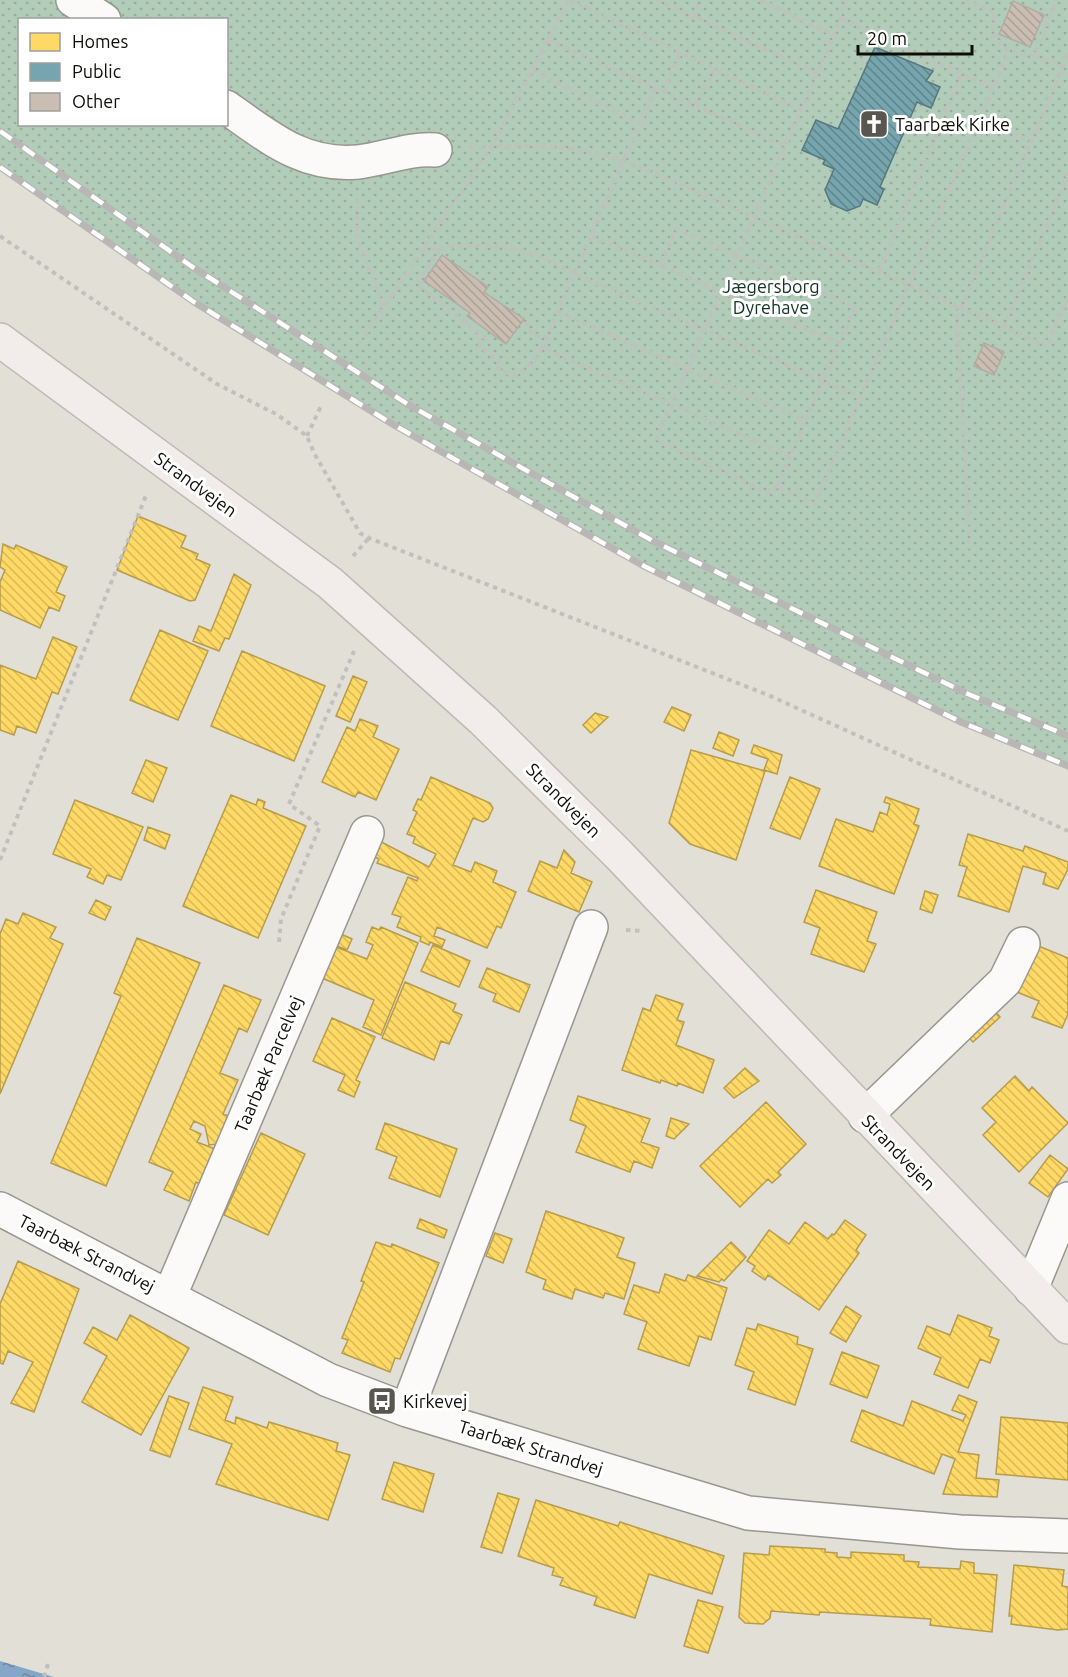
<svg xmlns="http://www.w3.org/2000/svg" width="1068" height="1677" viewBox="0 0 1068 1677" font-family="Ubuntu,sans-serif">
<defs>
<pattern id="park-dots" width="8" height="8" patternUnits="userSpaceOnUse" patternTransform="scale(1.5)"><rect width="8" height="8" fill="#b1ccb8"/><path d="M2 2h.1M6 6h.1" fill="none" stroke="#97ae9d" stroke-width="1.8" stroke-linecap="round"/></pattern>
<pattern id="water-ripples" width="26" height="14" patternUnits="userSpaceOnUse" patternTransform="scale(1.5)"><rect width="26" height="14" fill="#86a6c7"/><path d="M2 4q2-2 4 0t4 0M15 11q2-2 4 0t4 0" fill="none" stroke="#6c86a0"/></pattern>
<pattern id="homes-back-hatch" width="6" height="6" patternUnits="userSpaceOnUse" patternTransform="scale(1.5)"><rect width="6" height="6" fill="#ffd966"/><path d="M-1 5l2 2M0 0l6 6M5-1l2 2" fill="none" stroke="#d9b957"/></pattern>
<pattern id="public-back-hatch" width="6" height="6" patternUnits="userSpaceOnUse" patternTransform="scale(1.5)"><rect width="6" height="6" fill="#76a5af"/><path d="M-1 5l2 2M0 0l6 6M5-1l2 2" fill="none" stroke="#5f858c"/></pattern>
<pattern id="building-back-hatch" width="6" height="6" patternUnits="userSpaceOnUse" patternTransform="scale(1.5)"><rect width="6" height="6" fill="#cabdb1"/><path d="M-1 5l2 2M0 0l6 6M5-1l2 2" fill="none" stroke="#aca197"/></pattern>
</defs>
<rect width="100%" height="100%" fill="#e2dfd6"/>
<path fill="url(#park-dots)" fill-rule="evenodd" d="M0,0H1068V766L961,722L642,565L394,425L194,302L0,168ZM20,20H226V124H20Z"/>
<path fill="url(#water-ripples)" d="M0,1661L54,1677H0Z"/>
<path fill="url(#homes-back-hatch)" stroke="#b79c4a" stroke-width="1.5" d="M138,516L186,536L181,547L198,554L196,559L210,565L195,600L190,601L117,570Z
M3,544L14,549L16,545L67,567L56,592L65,596L59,611L49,607L40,628L0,610V582L5,570L0,567Z
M234,574L251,585L229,639L225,638L219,651L193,641L199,626L211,631Z
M160,630L208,651L178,720L130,700Z
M53,637L77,647L58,694L52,692L36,733L17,726L14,735L0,730V665L36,679Z
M242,651L325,686L294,761L211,726Z
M353,676L367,682L350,722L336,716Z
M672,707L691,715L684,731L664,722Z
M595,713L608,717L591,733L583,725Z
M360,719L378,726L373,737L399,749L376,800L358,792L355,797L322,782L347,727L355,731Z
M719,732L739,740L733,756L713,748Z
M754,745L782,755L777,774L764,770L768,759L751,753Z
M691,750L765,771L736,860L690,844L669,823Z
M146,760L167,768L153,802L132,793Z
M431,777L490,803L493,808L488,819L483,822L473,818L453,865L471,872L475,862L497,871L493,882L516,892L501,928L497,926L487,948L437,927L434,936L445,940L442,947L430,942L429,945L420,941L421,937L397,927L401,917L392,914L408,877L417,881L418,878L377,863L379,859L367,853L374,838L429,867L436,854L413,843L415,837L407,834L417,812L413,810L418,799L421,800Z
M790,777L820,789L800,839L770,828Z
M231,795L256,805L258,799L265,802L263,808L306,826L258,938L183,906Z
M886,797L919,809L914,824L919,826L894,894L819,866L836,819L873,832L880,812L887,815L890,804L884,802Z
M75,800L143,827L121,880L107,875L103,884L87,877L91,869L53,854Z
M148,827L170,835L165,849L144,840Z
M968,834L1023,851L1025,846L1068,862V869L1058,889L1043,884L1046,873L1023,866L1009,912L958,896L967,867L959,865Z
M564,850L575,862L571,873L592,882L579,912L528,891L540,861L557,868Z
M816,890L877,912L867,941L876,944L864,972L811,954L820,928L804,922Z
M925,891L938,895L932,913L920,909Z
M96,900L111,907L105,920L89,913Z
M23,913L56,927L50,938L63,944L0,1094V934L6,919L18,924Z
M372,927L379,930L381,927L418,943L381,1035L363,1027L374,1000L322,978L336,947L367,959L373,945L366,942Z
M334,931L352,939L347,950L329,943Z
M137,938L200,963L106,1186L51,1163L121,996L114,993Z
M433,945L470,961L459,987L421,971Z
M1036,945L1068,958V1014L1062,1028L1032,1017L1039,1001L1017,992Z
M487,968L530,985L519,1012L493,1001L496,994L479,987Z
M405,982L456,1004L453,1011L462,1015L449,1044L441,1041L434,1060L382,1038Z
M224,985L261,1000L247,1032L239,1028L220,1073L238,1080L223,1114L236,1119L226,1143L209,1145L205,1126L194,1121L190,1129L201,1134L197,1142L215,1149L200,1184L196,1182L189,1201L164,1190L173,1172L149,1162Z
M656,995L683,1004L677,1020L684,1022L676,1045L714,1060L703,1093L678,1083L677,1086L661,1080L660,1083L622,1070L643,1008L650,1011Z
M986,1002L1000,1017L973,1042L959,1027Z
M332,1018L375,1037L356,1080L360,1082L354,1097L338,1090L345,1075L313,1061Z
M745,1068L759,1081L734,1098L724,1088Z
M1015,1076L1029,1091L1032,1087L1068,1123L1019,1172L983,1135L996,1122L982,1108Z
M578,1096L650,1119L641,1142L659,1148L652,1168L634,1161L630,1172L576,1152L586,1126L570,1120Z
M766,1102L806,1144L778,1172L781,1175L772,1183L768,1179L740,1207L700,1166Z
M671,1118L689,1124L674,1139L666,1136Z
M385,1123L457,1149L440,1197L389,1178L397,1157L376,1149Z
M261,1133L305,1154L268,1235L224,1215Z
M1050,1155L1068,1169L1048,1197L1029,1183Z
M546,1211L624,1238L617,1257L635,1263L624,1299L605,1293L603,1298L575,1289L572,1299L543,1289L546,1280L526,1272Z
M420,1219L447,1230L444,1238L417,1228Z
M845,1220L866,1235L856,1250L859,1253L819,1310L768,1275L765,1280L752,1271L755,1266L747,1261L769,1230L789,1244L805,1222L828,1239L832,1234L834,1235Z
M495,1233L512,1239L503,1263L486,1256Z
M376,1242L391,1247L392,1244L439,1263L400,1359L395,1358L390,1372L342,1353L348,1340L342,1338L364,1282L361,1281Z
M731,1242L746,1257L724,1281L722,1279L719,1282L697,1276Z
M18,1261L79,1289L34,1412L11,1403L33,1362L8,1351L3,1364L0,1363V1304Z
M665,1274L685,1281L688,1275L727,1288L711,1340L699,1336L689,1366L638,1349L647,1322L624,1314L634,1285L659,1293Z
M846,1306L861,1316L846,1342L830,1333Z
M130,1315L189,1348L141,1435L82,1402L107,1356L84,1343L93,1327L117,1340Z
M958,1315L992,1328L989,1336L999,1340L990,1363L980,1359L968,1388L934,1374L941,1358L918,1348L927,1326L950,1335Z
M758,1324L798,1337L797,1344L813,1349L795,1405L748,1389L754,1372L735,1365L747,1328L756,1330Z
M842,1352L879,1366L867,1398L830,1384Z
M203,1387L233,1397L225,1420L235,1424L236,1417L267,1428L269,1422L338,1443L336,1451L350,1455L328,1520L216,1484L232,1444L189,1429Z
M959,1395L977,1402L958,1452L979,1455L976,1478L999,1480L997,1497L943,1494L955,1459L942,1454L934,1474L851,1441L862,1410L903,1426L912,1401L963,1421L966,1415L952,1410Z
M169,1396L189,1403L170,1457L150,1450Z
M1001,1417L1068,1423V1480L996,1474Z
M394,1462L434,1474L423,1512L382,1499Z
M498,1493L519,1499L502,1553L481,1547Z
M536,1500L618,1526L620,1522L724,1556L712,1594L649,1574L635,1618L594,1605L597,1597L560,1585L563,1578L552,1575L554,1568L518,1556Z
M770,1546L825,1549V1552L837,1553V1557L851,1558V1552L904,1555V1561L919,1562L918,1567L960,1569L961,1561L974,1563V1573L997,1575L992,1632L930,1625L931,1619L820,1612L819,1615L771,1611L770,1618L763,1624L745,1623L739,1617L744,1553L769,1555Z
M1014,1565L1064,1570L1062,1586L1068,1587V1629L1058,1630L1011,1624L1012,1616H1009Z
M698,1600L723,1607L708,1653L684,1646Z"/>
<path fill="url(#public-back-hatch)" stroke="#57777d" stroke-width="1.5" d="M875,47L933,71L926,81L940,87L931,108L917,102L880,187L884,189L877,205L863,199L860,206L847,211L831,204L825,190L834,169L823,164L825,160L802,150L816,120L838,129Z"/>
<path fill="url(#building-back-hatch)" stroke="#b0aca7" stroke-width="1.5" d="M1013,1L1044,15L1030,47L999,34Z
M442,255L488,287L484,292L524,319L506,344L467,316L470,313L424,281Z
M984,343L1004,352L994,375L974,366Z"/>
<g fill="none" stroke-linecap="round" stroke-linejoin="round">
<g stroke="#989690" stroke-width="36">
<path id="minor" d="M73,0L104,20
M226,107C269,137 303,167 358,162C385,159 408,148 435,150
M865,1116L1005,981L1023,944
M0,1209L328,1380L407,1410L748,1513L960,1532L1068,1536
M1031,1289L1068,1199
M170,1295L367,833
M407,1410L591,927"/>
</g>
<g stroke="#bbbab6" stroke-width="36">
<path id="major" d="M0,340L330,583L483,720L619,855L1068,1327"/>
</g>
<path stroke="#c1c0bd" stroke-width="4" stroke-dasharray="4.5 4.5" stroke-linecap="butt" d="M570,0L801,110
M657,0L817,73
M760,0L834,35
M965,0L995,13L992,33L1009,51L1034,56L1056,0
M694,17L701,0
M841,19L993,88
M548,40L785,146
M1034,56L1062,67
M532,71L641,124
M655,88L542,348L790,456L855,307L676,229L660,265L839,343
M663,92L680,53
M696,106L714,69
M980,119L1031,141
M470,148C529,144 568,144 626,161L1047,346L1068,297
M357,198V236L384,308
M0,236L217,384L276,414L307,436L314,453L360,533L369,538L768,695L1068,831
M592,236L660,265
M439,249L417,285L485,337L479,346L500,362L497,367L505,373L517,375L533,362L542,348
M422,251C486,241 518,242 575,274L860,397
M879,271L962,73
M956,305L970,549
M961,308L1068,53
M558,312L805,420
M525,322L532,334L546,338
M1004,327L1068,174
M360,343L492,146L569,0
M307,436L321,406
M790,456L777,486L815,504L1009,51
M777,486L769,493L656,440L841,19L845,0
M353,556L369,538
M0,860L147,493
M626,930L642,931
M279,942L281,919L320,826L289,804L354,651
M44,1677L48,1664"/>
<use href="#minor" stroke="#fbfaf9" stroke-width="33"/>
<use href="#major" stroke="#f2edeb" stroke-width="33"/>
<g stroke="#b8b7b5" stroke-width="7">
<path id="rail" d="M0,131L191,266L409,405L653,541L968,694L1068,736
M0,167L194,302L394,425L642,565L961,722L1068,766"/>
</g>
<use href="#rail" stroke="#fff" stroke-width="4.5" stroke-dasharray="14" stroke-linecap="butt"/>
</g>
<defs>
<g id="church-square" transform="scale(1.5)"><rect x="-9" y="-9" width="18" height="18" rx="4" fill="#58564f" stroke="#fff"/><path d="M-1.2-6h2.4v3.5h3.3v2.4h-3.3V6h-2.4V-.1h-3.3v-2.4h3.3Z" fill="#fff"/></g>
<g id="bus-square" transform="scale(1.5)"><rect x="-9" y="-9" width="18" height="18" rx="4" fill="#58564f" stroke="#fff"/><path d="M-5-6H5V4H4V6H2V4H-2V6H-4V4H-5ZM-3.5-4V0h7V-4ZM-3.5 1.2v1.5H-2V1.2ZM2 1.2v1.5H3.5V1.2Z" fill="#fff"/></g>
</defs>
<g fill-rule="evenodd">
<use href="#church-square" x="874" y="124"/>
<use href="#bus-square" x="382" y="1401"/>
</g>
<g text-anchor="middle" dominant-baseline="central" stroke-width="6" stroke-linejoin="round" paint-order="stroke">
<g font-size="18" fill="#0e0d07" stroke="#fff" text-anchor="start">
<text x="895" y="124">Taarbæk Kirke</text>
<text x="403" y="1401">Kirkevej</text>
</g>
<g font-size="18" fill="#113221" stroke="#fff">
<text x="771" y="286">Jægersborg<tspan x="771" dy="21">Dyrehave</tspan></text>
</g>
<g font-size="18" fill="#0e0d07" stroke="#fff">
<text transform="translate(196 484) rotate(36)">Strandvejen</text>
<text transform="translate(564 800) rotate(45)">Strandvejen</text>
<text transform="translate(268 1064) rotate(-67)">Taarbæk Parcelvej</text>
<text transform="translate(899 1152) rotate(46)">Strandvejen</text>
<text transform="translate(87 1253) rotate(27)">Taarbæk Strandvej</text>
<text transform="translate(531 1447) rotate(17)">Taarbæk Strandvej</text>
</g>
</g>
<rect x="18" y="18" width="210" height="108" fill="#ffffff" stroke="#9f9e9c" stroke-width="1.5"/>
<rect x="30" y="33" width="30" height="18" fill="#ffd966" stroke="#9f9e9c" stroke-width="1.5"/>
<text x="72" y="48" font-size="18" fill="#0e0d07">Homes</text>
<rect x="30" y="63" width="30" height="18" fill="#76a5af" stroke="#9f9e9c" stroke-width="1.5"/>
<text x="72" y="78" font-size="18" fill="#0e0d07">Public</text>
<rect x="30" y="93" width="30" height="18" fill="#cabdb1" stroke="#9f9e9c" stroke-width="1.5"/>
<text x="72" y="108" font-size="18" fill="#0e0d07">Other</text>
<path d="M858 45v9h114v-9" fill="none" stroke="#0e0d07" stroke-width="3"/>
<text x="867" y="45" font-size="18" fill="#0e0d07" stroke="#ffffff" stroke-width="4.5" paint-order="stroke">20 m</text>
</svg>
